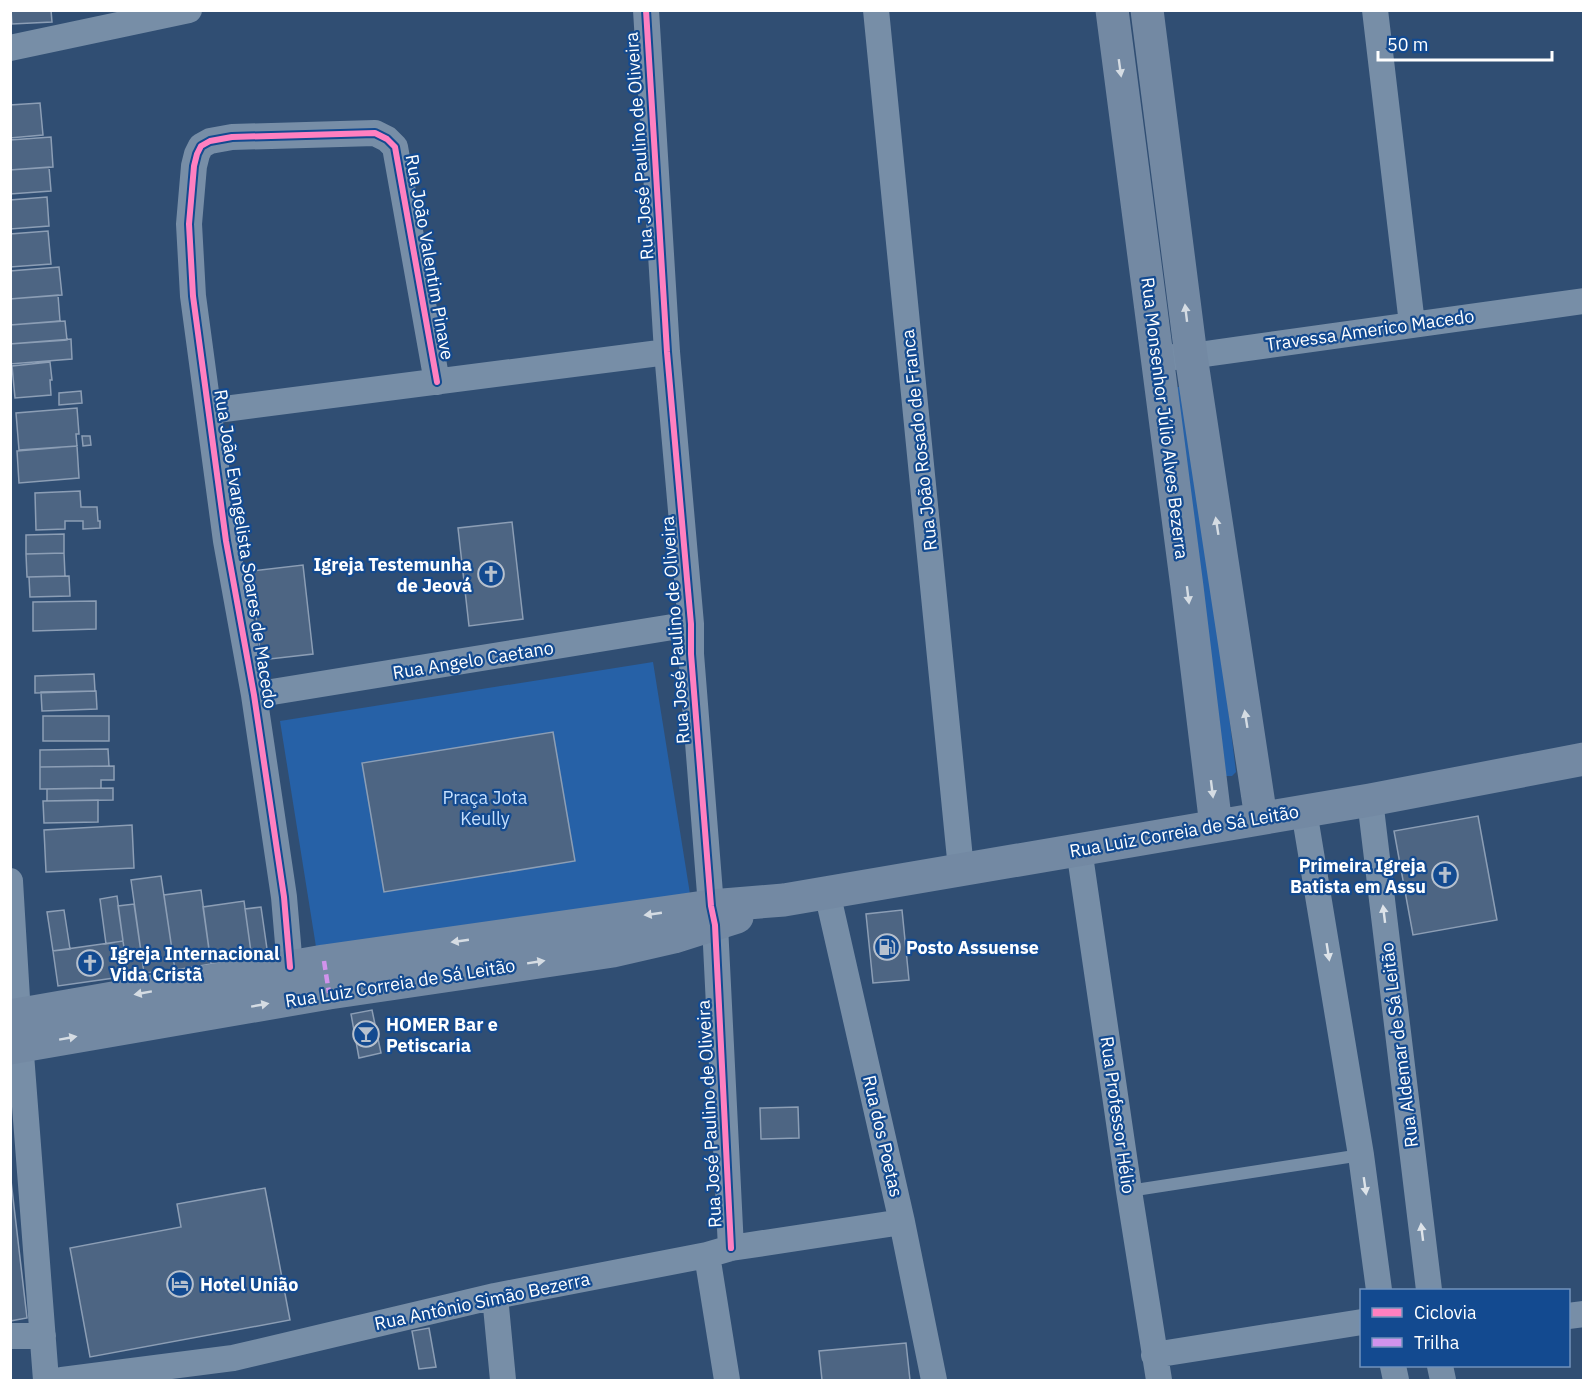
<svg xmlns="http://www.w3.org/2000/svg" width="1594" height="1391" viewBox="0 0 1594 1391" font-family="'IBM Plex Sans',sans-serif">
<rect width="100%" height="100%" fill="#304e73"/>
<path fill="#2661a7" d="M1176,387H1183L1189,391L1236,772L1232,776H1226Z
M653,662L690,894L317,953L280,721Z"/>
<path fill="#4d6583" stroke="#8c9eb5" stroke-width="1.5" d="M11,10H51L52,22L12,24Z
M40,103L43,135L10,138V105Z
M51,137L53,167L10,170V140Z
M49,167L51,191L10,194V170Z
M47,197L49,226L10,229V200Z
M48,231L51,264L10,267V234Z
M59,267L62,295L10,299V271Z
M58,295L60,321L10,325V299Z
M65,321L67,340L10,344V325Z
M71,339L72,359L10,364V344Z
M50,362L52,380H50L51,395L15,398L12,366Z
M81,391L82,403L59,405V393Z
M77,408L79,434H76L77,446L19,450L16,413Z
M82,436H90L91,445L83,446Z
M77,446L79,478L19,483L17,451Z
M80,491L81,507H97L98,521H100V528L83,529V521H65V529L36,530L35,493Z
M512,522L523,619L469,626L458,528Z
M64,534V553L26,554V535Z
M64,553L65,576L27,577L26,554Z
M303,565L313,654L261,660L251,571Z
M69,576L70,596L30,597L29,577Z
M96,601V629L33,631V602Z
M94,674L95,691L35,693V676Z
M96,691L97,709L42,711L41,692Z
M43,716H109V741H43Z
M553,732L575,861L384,892L362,763Z
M108,749L109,766L40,767V750Z
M114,766V780H101V788L40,789V767Z
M113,788V800L47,801V789Z
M98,800V822L44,823L43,801Z
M1478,816L1497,920L1413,935L1394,831Z
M132,825L134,868L46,872L44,830Z
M161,876L175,970L144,973L131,880Z
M201,890L211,964L175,970L164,895Z
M117,896L123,941L106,944L100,899Z
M244,901L252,959L211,964L203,907Z
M134,904L144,973L128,976L118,906Z
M261,907L268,956L252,959L245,909Z
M64,910L70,949L53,951L47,912Z
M902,910L909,980L873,983L866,914Z
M123,941L128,976L58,986L53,951Z
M372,1010L381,1053L359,1058L351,1014Z
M798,1107L799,1138L761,1139L760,1108Z
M10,1172L27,1318L10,1321Z
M265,1188L290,1320L90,1357L70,1248L181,1227L177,1204Z
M429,1328L436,1367L419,1369L412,1331Z
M906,1343L910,1380H822L819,1351Z"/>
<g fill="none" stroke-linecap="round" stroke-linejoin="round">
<path stroke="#778ea7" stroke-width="12" d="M1129,1191L1361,1155"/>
<path stroke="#778ea7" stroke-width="26" d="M646,10L667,352L691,624V654L711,906L715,925L731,1248
M876,10L961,869
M1375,10L1412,324
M10,48L189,10
M1174,357L1191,356L1584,301
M209,411L667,352
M254,695L691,624
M1370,800L1429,1290
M1304,811L1361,1155L1379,1290
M1079,849L1129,1191L1159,1380
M10,881L18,1015L46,1380
M827,892L902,1222L934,1380
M290,967L284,897L254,695L226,541L193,296L189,224L194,166L197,154L201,146L210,141L232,137L375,133L387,139L395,147L437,382
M707,1255L727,1380
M495,1296L503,1380
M1568,1316L1584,1314
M10,1336H43
M1154,1355L1362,1322
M1393,1366L1396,1380
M1440,1366L1443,1380
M62,1380L233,1358L495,1296L707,1255L731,1248L902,1222"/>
<path stroke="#7389a3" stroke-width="33" d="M1112,10L1187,587L1216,826
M1147,10L1191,356L1261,818
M10,1016L324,961L711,906L784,900L1370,800L1584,759
M10,1048L329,993L613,951L674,937L737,917"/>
<path stroke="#d193ec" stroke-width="4.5" stroke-dasharray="9 4.5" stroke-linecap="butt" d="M324,961L329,993"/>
<g stroke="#134a90" stroke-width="10">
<path id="cycleway" d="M646,10L667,352L691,624V654L711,906L715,925L731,1248
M290,967L284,897L254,695L226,541L193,296L189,224L194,166L197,154L201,146L210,141L232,137L375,133L387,139L395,147L437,382"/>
</g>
<use href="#cycleway" stroke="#ff80c0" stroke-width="6"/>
</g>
<defs><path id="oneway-solid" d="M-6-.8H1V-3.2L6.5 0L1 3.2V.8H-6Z" transform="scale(1.5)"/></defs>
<g fill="#d5dce3">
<use href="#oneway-solid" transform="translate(1120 68) rotate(82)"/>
<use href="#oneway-solid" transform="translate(1186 313) rotate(-97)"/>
<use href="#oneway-solid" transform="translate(1217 526) rotate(-99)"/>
<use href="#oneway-solid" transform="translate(1188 595) rotate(83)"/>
<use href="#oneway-solid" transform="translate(1246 719) rotate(-99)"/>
<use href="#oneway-solid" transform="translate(1212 789) rotate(83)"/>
<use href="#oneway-solid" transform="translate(653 914) rotate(172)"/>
<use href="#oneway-solid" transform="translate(460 941) rotate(172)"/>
<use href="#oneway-solid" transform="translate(536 962) rotate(-9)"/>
<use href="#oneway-solid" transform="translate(143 993) rotate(170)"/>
<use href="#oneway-solid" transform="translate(260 1005) rotate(-10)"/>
<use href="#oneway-solid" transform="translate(68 1038) rotate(-10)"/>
</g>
<g fill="#dde3e9">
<use href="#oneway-solid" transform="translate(1384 914) rotate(-97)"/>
<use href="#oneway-solid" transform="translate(1328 952) rotate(81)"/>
<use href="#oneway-solid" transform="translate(1365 1186) rotate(82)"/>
<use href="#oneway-solid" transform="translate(1422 1232) rotate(-97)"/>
</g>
<defs>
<g id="church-ring" transform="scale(1.35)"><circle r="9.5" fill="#134a90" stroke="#b7c1ce" stroke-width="1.5"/><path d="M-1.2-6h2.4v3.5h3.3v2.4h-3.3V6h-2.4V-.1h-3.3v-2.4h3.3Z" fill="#b7c1ce"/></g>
<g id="fuel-ring" transform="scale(1.35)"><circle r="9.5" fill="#134a90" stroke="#b7c1ce" stroke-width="1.5"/><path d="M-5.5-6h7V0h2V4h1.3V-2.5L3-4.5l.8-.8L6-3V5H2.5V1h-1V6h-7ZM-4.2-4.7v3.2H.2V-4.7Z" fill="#b7c1ce"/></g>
<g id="bar-ring" transform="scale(1.35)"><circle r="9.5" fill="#134a90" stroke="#b7c1ce" stroke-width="1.5"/><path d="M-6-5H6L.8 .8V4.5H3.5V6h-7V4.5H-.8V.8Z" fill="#b7c1ce"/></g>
<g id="hotel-ring" transform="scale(1.35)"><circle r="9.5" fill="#134a90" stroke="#b7c1ce" stroke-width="1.5"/><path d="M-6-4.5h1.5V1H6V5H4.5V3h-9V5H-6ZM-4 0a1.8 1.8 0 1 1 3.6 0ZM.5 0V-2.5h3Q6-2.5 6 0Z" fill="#b7c1ce"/></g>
</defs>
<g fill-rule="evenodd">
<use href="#church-ring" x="491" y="574"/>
<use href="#church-ring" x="1445" y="875"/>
<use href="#fuel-ring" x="887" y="947"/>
<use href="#church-ring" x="90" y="963"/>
<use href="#bar-ring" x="366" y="1034"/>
<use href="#hotel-ring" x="180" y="1284"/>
</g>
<g text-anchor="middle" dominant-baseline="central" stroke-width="4.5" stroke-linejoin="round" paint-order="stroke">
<g font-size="18" fill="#fff" stroke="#134a90">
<text transform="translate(639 146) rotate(-94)">Rua José Paulino de Oliveira</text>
<text transform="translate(430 257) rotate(80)">Rua João Valentim Pinave</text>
<text transform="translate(1370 330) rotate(-8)">Travessa Americo Macedo</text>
<text transform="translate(1165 418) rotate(83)">Rua Monsenhor Júlio Alves Bezerra</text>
<text transform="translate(919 440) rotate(-96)">Rua João Rosado de Franca</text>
<text transform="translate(246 549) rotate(81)">Rua João Evangelista Soares de Macedo</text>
<text transform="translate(675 630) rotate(-94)">Rua José Paulino de Oliveira</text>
<text transform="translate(473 660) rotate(-9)">Rua Angelo Caetano</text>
<text transform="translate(1184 831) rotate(-10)">Rua Luiz Correia de Sá Leitão</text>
<text transform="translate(400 983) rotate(-9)">Rua Luiz Correia de Sá Leitão</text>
<text transform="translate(1399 1045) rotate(-97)">Rua Aldemar de Sá Leitão</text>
<text transform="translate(709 1114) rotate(-93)">Rua José Paulino de Oliveira</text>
<text transform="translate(1118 1115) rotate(82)">Rua Professor Hélio</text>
<text transform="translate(883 1136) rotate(77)">Rua dos Poetas</text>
<text transform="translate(482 1301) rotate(-12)">Rua Antônio Simão Bezerra</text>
</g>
<g font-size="18" font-weight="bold" fill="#fff" stroke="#134a90" text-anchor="start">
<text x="472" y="564" text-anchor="end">Igreja Testemunha<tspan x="472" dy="21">de Jeová</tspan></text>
<text x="1426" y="865" text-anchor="end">Primeira Igreja<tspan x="1426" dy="21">Batista em Assu</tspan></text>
<text x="906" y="947">Posto Assuense</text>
<text x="110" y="953">Igreja Internacional<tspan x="110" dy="21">Vida Cristã</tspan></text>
<text x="386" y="1024">HOMER Bar e<tspan x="386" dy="21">Petiscaria</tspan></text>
<text x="200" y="1284">Hotel União</text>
</g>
<g font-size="18" fill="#c5dffd" stroke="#134a90">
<text x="485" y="797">Praça Jota<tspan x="485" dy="21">Keully</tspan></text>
</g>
</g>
<rect width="1594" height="1391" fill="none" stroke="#ffffff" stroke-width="24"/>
<rect x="1360" y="1289" width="210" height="78" fill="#134a90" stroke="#7192bc" stroke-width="1.5"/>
<rect x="1372" y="1308" width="30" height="9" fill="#ff80c0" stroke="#7192bc" stroke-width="1.5"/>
<text x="1414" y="1319" font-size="18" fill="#ffffff">Ciclovia</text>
<rect x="1372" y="1338" width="30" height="9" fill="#d193ec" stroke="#7192bc" stroke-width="1.5"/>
<text x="1414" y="1349" font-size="18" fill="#ffffff">Trilha</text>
<path d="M1378 51v9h174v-9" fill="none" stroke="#ffffff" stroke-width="3"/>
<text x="1387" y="51" font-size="18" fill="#ffffff" stroke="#134a90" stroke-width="4.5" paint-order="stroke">50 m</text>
</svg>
